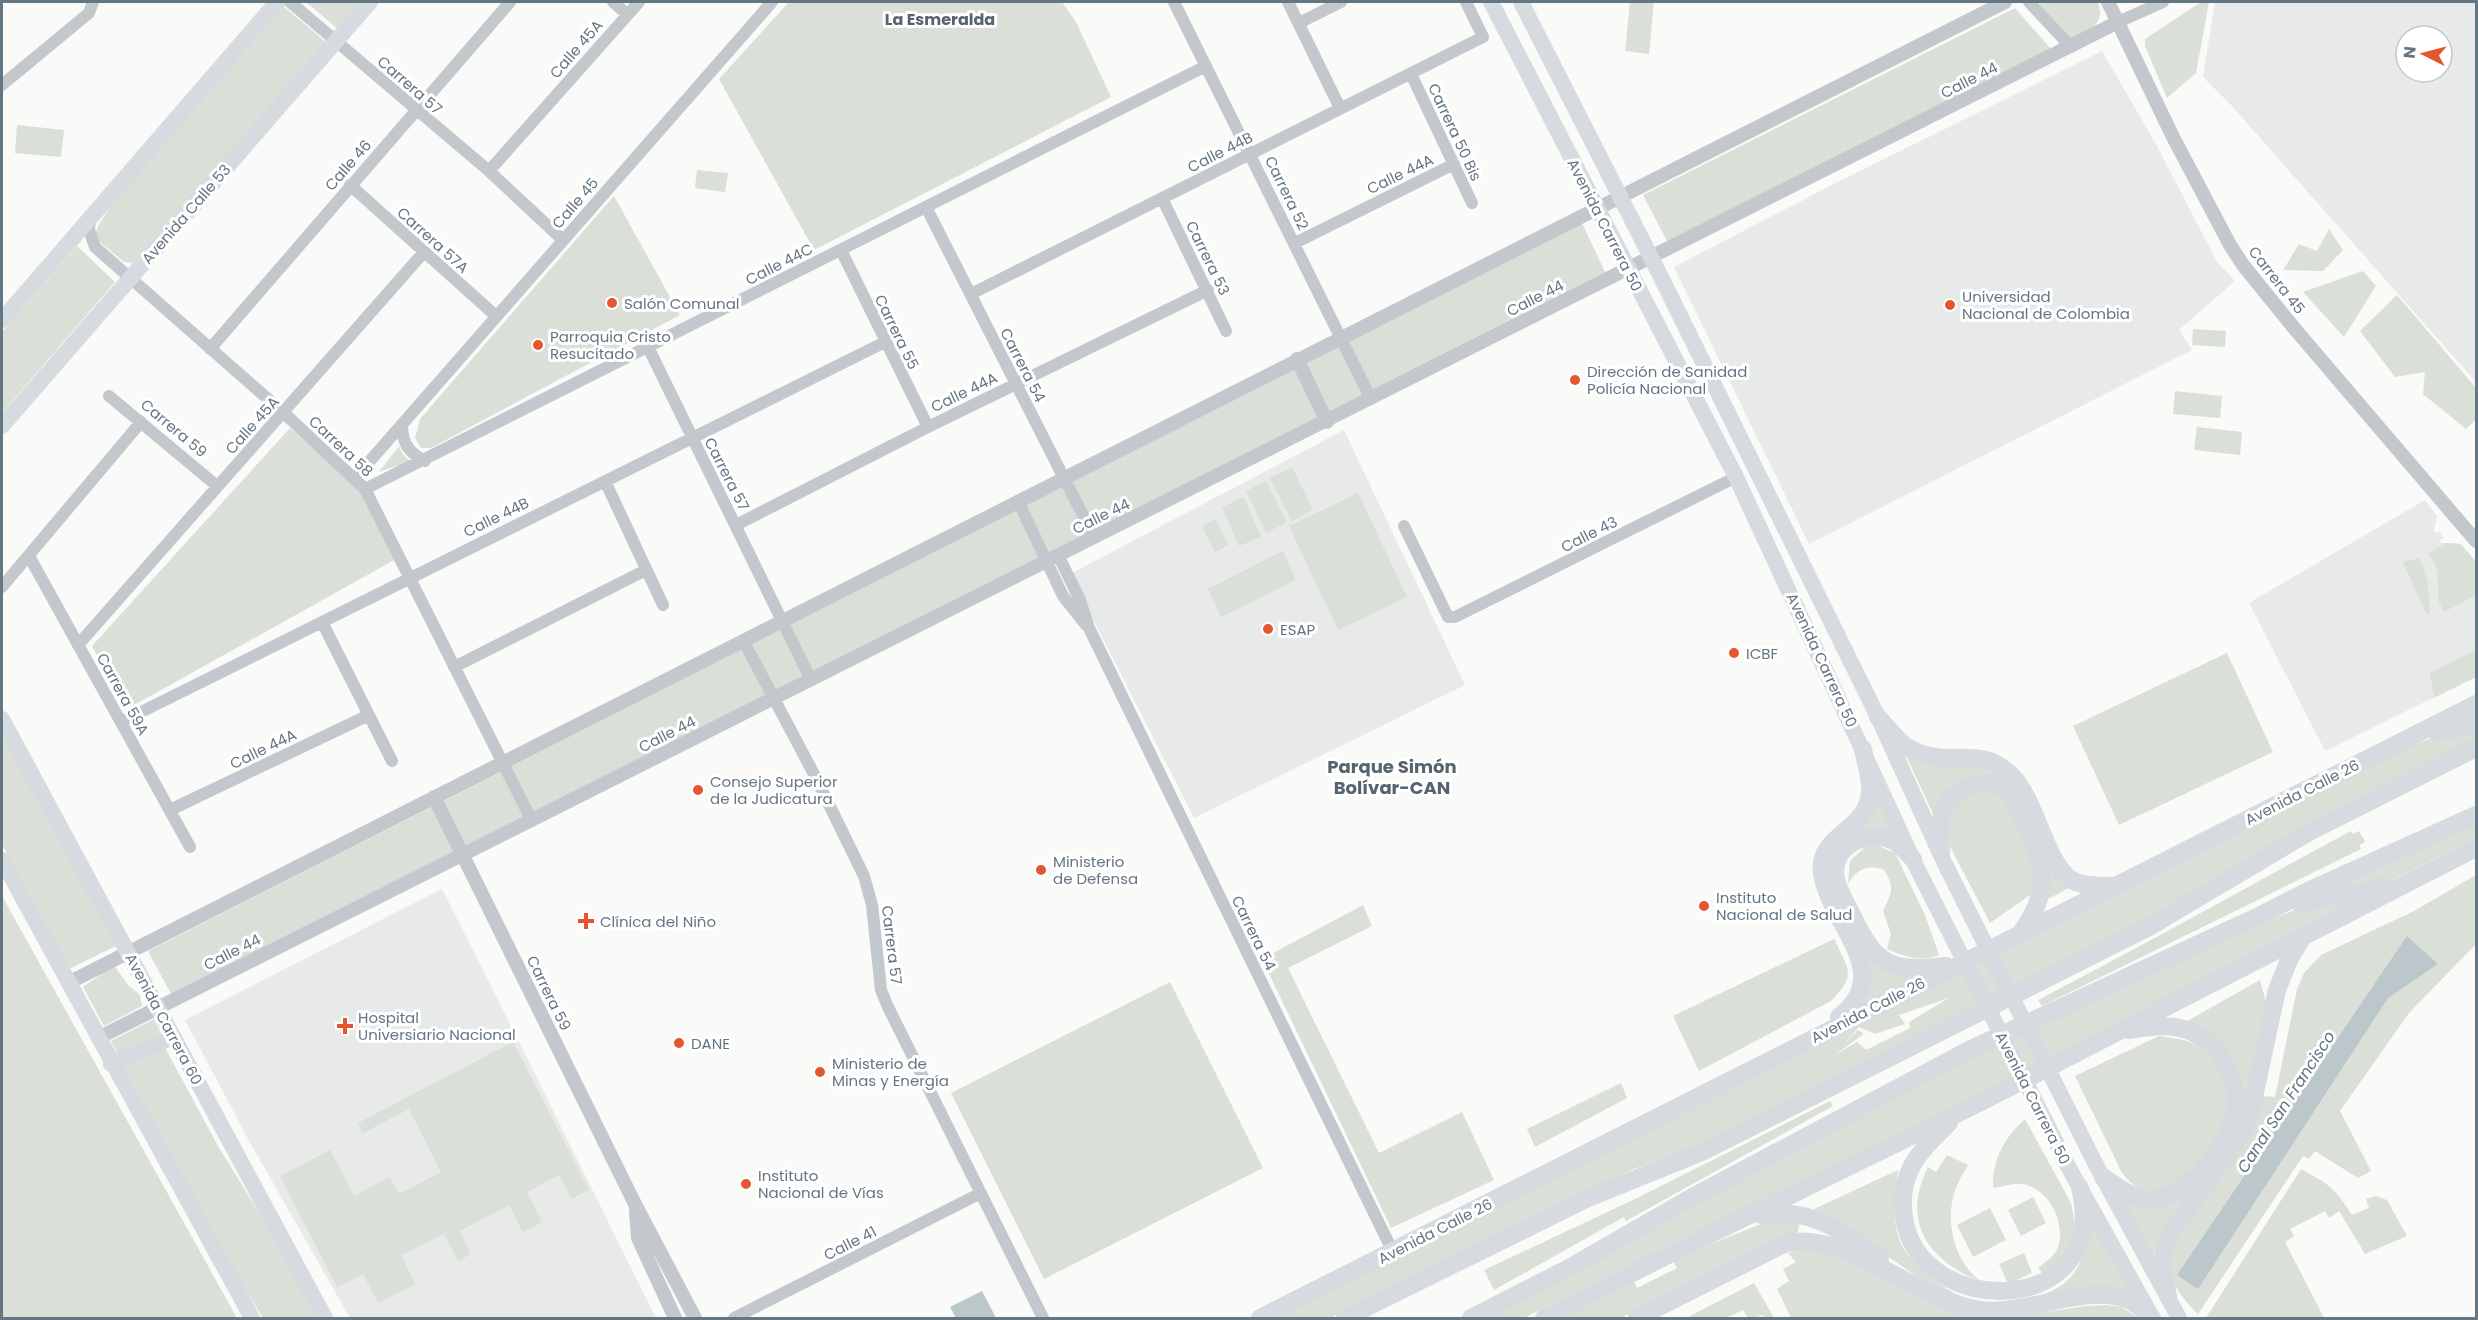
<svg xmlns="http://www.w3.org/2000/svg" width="2478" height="1320" viewBox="0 0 2478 1320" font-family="Poppins,sans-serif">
<rect width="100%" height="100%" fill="#fafaf8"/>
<path fill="#e8e9e9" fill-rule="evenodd" d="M2215,2H2476V382L2230,104L2203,77ZM2406,36H2442V72H2406Z
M2102,51L2157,146L2217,262L2235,281L2179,330L2192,350L1809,544L1674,267L1830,186Z
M1344,430L1465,685L1194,818L1070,574Z
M2425,500L2437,516L2434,530L2436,533L2440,531L2444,538L2440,540L2442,543L2461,544L2476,562V677L2325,751L2249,603Z
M442,889L504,1012L656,1318H350L248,1139L185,1020Z"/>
<path fill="#dadfd7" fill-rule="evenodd" d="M306,2H362L338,29Z
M789,2H1062L1076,22L1111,97L814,250L719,79Z
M1630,2H1654L1649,54L1625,51Z
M2040,2H2098C2106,24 2089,31 2072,41L2040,6Z
M2201,2H2209L2196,73L2167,98L2145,46V39Z
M282,5L327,43L139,258L132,263L124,262L95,238C95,225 111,209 117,195Z
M2015,8L2051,49L1668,243L1643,195Z
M17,125L64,130L61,157L15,153Z
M697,170L728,173L725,192L695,188Z
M614,196L680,315L431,448H421L415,438L420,419Z
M1582,223L1605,272L171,994L148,951Z
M2329,229L2343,250L2323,271L2283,270L2299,244L2317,251Z
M77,246L115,282L2,413V332Z
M2363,271L2376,286L2344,337L2303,292Z
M2397,295L2476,388V419L2466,429L2423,394L2425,372L2395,377L2360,331Z
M2193,329L2226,331L2225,347L2192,345Z
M2175,391L2222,396L2220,418L2173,414Z
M2197,427L2242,432L2240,455L2194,450Z
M290,428L362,491L396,559L127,709L92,646Z
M399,446L403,455L410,461L379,472Z
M1292,467L1313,510L1292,521L1270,478Z
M1266,481L1287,522L1266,533L1246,491Z
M1358,493L1407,597L1338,630L1289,526Z
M1244,497L1261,537L1239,546L1222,507Z
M1215,519L1228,545L1215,552L1202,526Z
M2445,543L2461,544L2476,562V595L2444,612L2439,602L2437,568L2429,554Z
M1283,551L1296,580L1221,617L1208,589Z
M2420,558L2428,583L2430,613L2427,615L2403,562Z
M2476,650V677L2434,698L2430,673Z
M2227,653L2273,752L2119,825L2073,726Z
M2476,728V741L2078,956L1701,1146L1634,1169L1514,1226L1330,1318H1277L2406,748L2432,738ZM1949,998L1909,1022L1910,1028L1866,1050L1857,1042L1833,1056L1864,1034L1858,1030L1842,1046L1859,1027L1875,1034L1905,1024L1899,1015Z
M2,736L118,945L69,969L2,844Z
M1903,749L1956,763L1995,769L2071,887L2044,901L2037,845L1983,779L1935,818Z
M1973,791L1992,792L2012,809L2038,876L2033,893L1990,923L1946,839L1953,802Z
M1878,794L1900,839L1837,843Z
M2476,822V838L2391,881L2320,893Z
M2351,831L2353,834L2359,831L2365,842L2359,845L2361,849L2042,1006L2038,1000C2144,945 2247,887 2351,831Z
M1874,844L1895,853L1925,915L1939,955C1920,962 1905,957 1887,949L1891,934L1883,911C1891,893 1896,889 1884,870C1868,863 1856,870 1848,884L1850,861L1866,846Z
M2476,875V944L2409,1013L2340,1111L2371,1171L2358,1178L2315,1151L2309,1159L2303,1156L2198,1314C2182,1299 2163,1274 2169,1249C2172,1237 2190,1217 2198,1207C2226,1171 2251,1142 2261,1096L2275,1097L2297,989L2304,973L2321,955L2414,911Z
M2,896L237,1318H2Z
M2367,901L1758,1203L1678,1240L1524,1318H1486L1960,1060L2258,924L2295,910Z
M1363,905L1372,926L1288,968L1379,1153L1462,1112L1494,1180L1391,1228L1262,959Z
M1834,939C1849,971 1857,974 1831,1001L1699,1071L1673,1016Z
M1864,954C1883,966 1896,976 1920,977L1862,1006Z
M114,965L128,985L140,995L142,1006L104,1026L83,987Z
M2260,980L2267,1006L2242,1122L2161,1236L2153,1255L2121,1196L2142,1204L2222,1151L2233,1069L2182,1024Z
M1170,982L1263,1168L1044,1279L951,1093Z
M154,1019L161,1033L118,1054L111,1041Z
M2159,1036C2172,1038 2187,1039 2199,1046C2234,1066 2233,1105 2218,1139C2214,1148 2201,1158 2194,1166C2182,1179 2168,1193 2147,1191C2136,1190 2129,1181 2122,1173L2075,1076Z
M513,1042L589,1190L571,1199L559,1175L527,1192L542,1222L523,1232L509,1205L460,1231L471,1254L458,1261L444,1234L401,1255L415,1284L378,1303L363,1274L337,1287L280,1176L330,1150L354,1196L390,1177L399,1194L441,1172L409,1109L363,1133L358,1123Z
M163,1044L218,1146L277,1242L319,1318H263L231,1267L123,1065Z
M1621,1083L1627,1098L1535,1147L1527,1129Z
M1830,1101L1833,1106L1626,1221L1624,1217L1494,1290L1484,1270L1635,1199Z
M2025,1119L2071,1203C2080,1238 2068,1252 2045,1276L2038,1268C2045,1262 2055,1256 2058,1247C2066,1223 2049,1188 2022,1184C2013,1183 2002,1187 1993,1188C1992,1160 2004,1138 2025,1119Z
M1947,1155L1968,1165C1961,1177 1954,1189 1952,1203C1947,1232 1958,1266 1982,1282C1930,1262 1900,1223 1928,1167L1936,1172Z
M2301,1169C2330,1185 2334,1187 2352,1215L2369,1208L2366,1199L2376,1196L2387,1200L2407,1236L2365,1254L2339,1211L2329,1218L2325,1211L2290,1229L2294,1236L2285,1242L2324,1318H2206Z
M1898,1170C1895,1195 1890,1229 1905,1251C1917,1268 1940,1287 1959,1295C1991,1309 2052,1303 2074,1273C2085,1257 2088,1239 2091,1221L2131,1294C2103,1287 2085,1293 2057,1297C2015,1304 1980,1310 1939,1292L1833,1218L1814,1209Z
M2033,1197L2046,1223L2021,1236L2008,1210Z
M1990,1208L2006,1240L1973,1257L1957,1225Z
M1782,1219L1800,1221L1797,1235L1689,1283L1621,1318H1562L1633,1281L1637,1288L1677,1268L1672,1260L1758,1225Z
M1809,1247L2011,1317L2086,1306L2107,1305L2121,1307L2139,1318H1791L1777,1289L1789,1281L1783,1269L1796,1262L1788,1253Z
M2024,1253L2032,1273L2008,1284L1999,1264Z
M1754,1283L1774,1318H1762L1764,1317L1762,1315L1755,1318H1748L1743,1310L1726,1318H1686Z"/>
<path fill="#bbc7cb" d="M2407,936L2438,964L2388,998L2198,1289L2177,1275Z
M982,1291L996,1318H956L950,1307Z"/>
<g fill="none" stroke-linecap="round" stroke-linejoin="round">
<path stroke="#c3c8cc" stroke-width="12" d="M290,2L489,171L563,240
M613,2L627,14
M1174,2L1371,399
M1288,2L1340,108
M2029,2L2071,47
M2118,22L2163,2
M1299,23L1341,2
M1411,74L1472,203
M2,85L89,13L93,2
M489,171L639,2
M350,185L496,316
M1162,198L1226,331
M926,207L1094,537
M90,218L89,230L95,247L284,413L365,489L532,821
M1295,243L1454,164
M841,250L928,427
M971,294L1483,37L1466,2
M648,347L811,680
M210,349L510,2
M109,396L217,486
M402,427C403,444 409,453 425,461
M355,478L772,2
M605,481L663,605
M365,489L1206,66
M1018,501L1063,596L1086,625
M736,525L928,427L1208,290
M1404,526L1448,617H1455L1736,477
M1058,555L1080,600L1089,628L1393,1252
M29,556L190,847
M2,587L141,422
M322,622L392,761
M743,640L816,778L864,876L872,905L881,990L888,1007L1043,1318
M78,645L424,252
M454,667L646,570
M121,722L885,342
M170,810L369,715
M734,1318L981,1193"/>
<path stroke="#c3c8cc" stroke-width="14" d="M2108,2L2173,137L2230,245L2243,265L2294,328L2476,541
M1297,359L1327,422
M434,797L635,1204L695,1318
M68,983L2005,2
M98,1038L2118,22
M636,1212L638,1238L675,1318"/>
<path stroke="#d6dbdf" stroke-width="16" d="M1491,2L1736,477L1917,868L2070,1170L2152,1317
M1521,2L1657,269L1878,717L1945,864L2095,1163L2179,1318
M2,320L277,2
M2,426L370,2
M2,719L325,1318
M2,860L252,1318
M111,1064L173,1037"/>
<path stroke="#d6dbdf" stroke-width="18" d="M1878,717C1889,729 1899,744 1914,751C1951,768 1977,744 2010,774C2036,797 2046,866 2072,880C2084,887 2099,885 2113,886
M2437,732L2476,723
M1941,853C1940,839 1938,825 1943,812C1950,791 1978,776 1999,787C2018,798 2043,859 2042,881C2041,900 2033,916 2022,931
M1913,859C1906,852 1901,845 1892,840C1868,829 1835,844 1835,873C1836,888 1846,902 1852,915C1877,966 1889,972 1946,966
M2299,903L2359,893L2384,886
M1839,1017C1897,973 1829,924 1822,873C1817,838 1859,832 1868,803C1874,786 1866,766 1863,749
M1949,1123C1936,1136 1922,1148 1913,1164C1904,1180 1901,1199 1904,1217C1917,1320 2112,1320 2080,1188
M2103,1177C2115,1185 2128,1196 2143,1199C2179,1206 2225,1151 2233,1120C2243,1082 2221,1041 2184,1029C2166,1024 2147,1027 2129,1030
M1761,1215C1813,1207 1841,1231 1880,1259
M2168,1296L2162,1261L2167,1238L2243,1132L2252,1106L2277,990L2289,960L2303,936
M1260,1318L2476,704
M1345,1318L1586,1199L1702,1152L2149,927L2309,832L2476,748
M1471,1318L1569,1268L1687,1200L1971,1049L2255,918L2308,891L2476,815
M1544,1318L1660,1259L1979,1103L2476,848
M1637,1318L1784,1244C1839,1227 1916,1298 1972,1309C2019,1319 2083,1283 2126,1299C2137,1303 2144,1311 2152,1318"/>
</g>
<g fill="#e4572e" stroke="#fff" stroke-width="2">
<circle cx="612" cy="303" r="6"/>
<circle cx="1950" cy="305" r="6"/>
<circle cx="538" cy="345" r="6"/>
<circle cx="1575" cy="380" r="6"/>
<circle cx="1268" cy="629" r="6"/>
<circle cx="1734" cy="653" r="6"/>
<circle cx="698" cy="790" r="6"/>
<circle cx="1041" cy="870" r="6"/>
<circle cx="1704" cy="906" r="6"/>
<path d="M583 912h6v6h6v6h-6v6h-6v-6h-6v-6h6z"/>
<path d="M342 1017h6v6h6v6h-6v6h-6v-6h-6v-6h6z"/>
<circle cx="679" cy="1043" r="6"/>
<circle cx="820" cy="1072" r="6"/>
<circle cx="746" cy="1184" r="6"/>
</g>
<g text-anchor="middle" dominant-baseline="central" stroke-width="6" stroke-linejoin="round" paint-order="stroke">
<g font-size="15" fill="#657683" stroke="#fff">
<text transform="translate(576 49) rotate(-49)">Calle 45A</text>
<text transform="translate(1969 80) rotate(-27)">Calle 44</text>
<text transform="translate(410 85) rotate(41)">Carrera 57</text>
<text transform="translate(1455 132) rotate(65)">Carrera 50 Bis</text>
<text transform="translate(1220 152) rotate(-27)">Calle 44B</text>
<text transform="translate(348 165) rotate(-49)">Calle 46</text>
<text transform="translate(1400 174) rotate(-26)">Calle 44A</text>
<text transform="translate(1287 193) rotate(64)">Carrera 52</text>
<text transform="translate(575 203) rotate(-49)">Calle 45</text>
<text transform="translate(186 214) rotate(-49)">Avenida Calle 53</text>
<text transform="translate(1605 225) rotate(63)">Avenida Carrera 50</text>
<text transform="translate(433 240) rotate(42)">Carrera 57A</text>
<text transform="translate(1208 258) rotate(64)">Carrera 53</text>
<text transform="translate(779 264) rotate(-27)">Calle 44C</text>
<text transform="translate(2277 280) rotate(52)">Carrera 45</text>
<text transform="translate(1535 298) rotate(-27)">Calle 44</text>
<text transform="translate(897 332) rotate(64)">Carrera 55</text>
<text transform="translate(1023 365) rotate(63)">Carrera 54</text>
<text transform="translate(964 392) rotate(-26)">Calle 44A</text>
<text transform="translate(252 425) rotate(-48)">Calle 45A</text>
<text transform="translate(174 428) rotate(40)">Carrera 59</text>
<text transform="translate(341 446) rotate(43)">Carrera 58</text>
<text transform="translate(727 474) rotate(63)">Carrera 57</text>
<text transform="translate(1101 516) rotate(-26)">Calle 44</text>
<text transform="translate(496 517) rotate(-26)">Calle 44B</text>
<text transform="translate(1589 534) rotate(-27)">Calle 43</text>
<text transform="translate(1822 660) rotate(65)">Avenida Carrera 50</text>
<text transform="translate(123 694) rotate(61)">Carrera 59A</text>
<text transform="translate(667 734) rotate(-27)">Calle 44</text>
<text transform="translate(263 749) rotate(-26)">Calle 44A</text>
<text transform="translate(2302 792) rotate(-27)">Avenida Calle 26</text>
<text transform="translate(1254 933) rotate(64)">Carrera 54</text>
<text transform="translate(892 945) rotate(83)">Carrera 57</text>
<text transform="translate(232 952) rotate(-27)">Calle 44</text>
<text transform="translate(549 993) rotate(64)">Carrera 59</text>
<text transform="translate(1868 1010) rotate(-27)">Avenida Calle 26</text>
<text transform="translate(164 1019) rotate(62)">Avenida Carrera 60</text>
<text transform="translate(2033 1098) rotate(63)">Avenida Carrera 50</text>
<text transform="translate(1435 1231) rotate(-27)">Avenida Calle 26</text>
<text transform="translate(850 1243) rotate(-27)">Calle 41</text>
</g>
<g font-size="15" fill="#657683" stroke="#fff" text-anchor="start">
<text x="1962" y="296">Universidad<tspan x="1962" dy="17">Nacional de Colombia</tspan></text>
<text x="624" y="303">Salón Comunal</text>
<text x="550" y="336">Parroquia Cristo<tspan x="550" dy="17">Resucitado</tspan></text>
<text x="1587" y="371">Dirección de Sanidad<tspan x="1587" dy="17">Policía Nacional</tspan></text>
<text x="1280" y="629">ESAP</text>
<text x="1746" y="653">ICBF</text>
<text x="710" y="781">Consejo Superior<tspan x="710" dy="17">de la Judicatura</tspan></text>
<text x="1053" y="861">Ministerio<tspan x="1053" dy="17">de Defensa</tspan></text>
<text x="1716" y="897">Instituto<tspan x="1716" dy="17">Nacional de Salud</tspan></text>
<text x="600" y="921">Clínica del Niño</text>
<text x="358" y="1017">Hospital<tspan x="358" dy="17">Universiario Nacional</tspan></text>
<text x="691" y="1043">DANE</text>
<text x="832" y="1063">Ministerio de<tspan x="832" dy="17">Minas y Energía</tspan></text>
<text x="758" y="1175">Instituto<tspan x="758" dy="17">Nacional de Vías</tspan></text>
</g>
<g font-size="16" font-weight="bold" fill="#57646e" stroke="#fff">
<text x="940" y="19">La Esmeralda</text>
</g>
<g font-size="16" font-style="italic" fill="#60757c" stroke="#fff">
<text transform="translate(2286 1102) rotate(-57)">Canal San Francisco</text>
</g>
<g font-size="18" font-weight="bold" fill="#57646e" stroke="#fff">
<text x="1392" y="766">Parque Simón<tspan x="1392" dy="21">Bolívar-CAN</tspan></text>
</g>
</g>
<rect width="2478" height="1320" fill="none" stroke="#657683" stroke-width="6"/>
<g transform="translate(2424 54) rotate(276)"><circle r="28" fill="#ffffff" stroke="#c1c8cd" stroke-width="1.5"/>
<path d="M0-4.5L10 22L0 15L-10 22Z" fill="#e4572e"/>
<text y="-9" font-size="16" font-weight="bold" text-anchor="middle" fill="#657683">N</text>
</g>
</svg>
